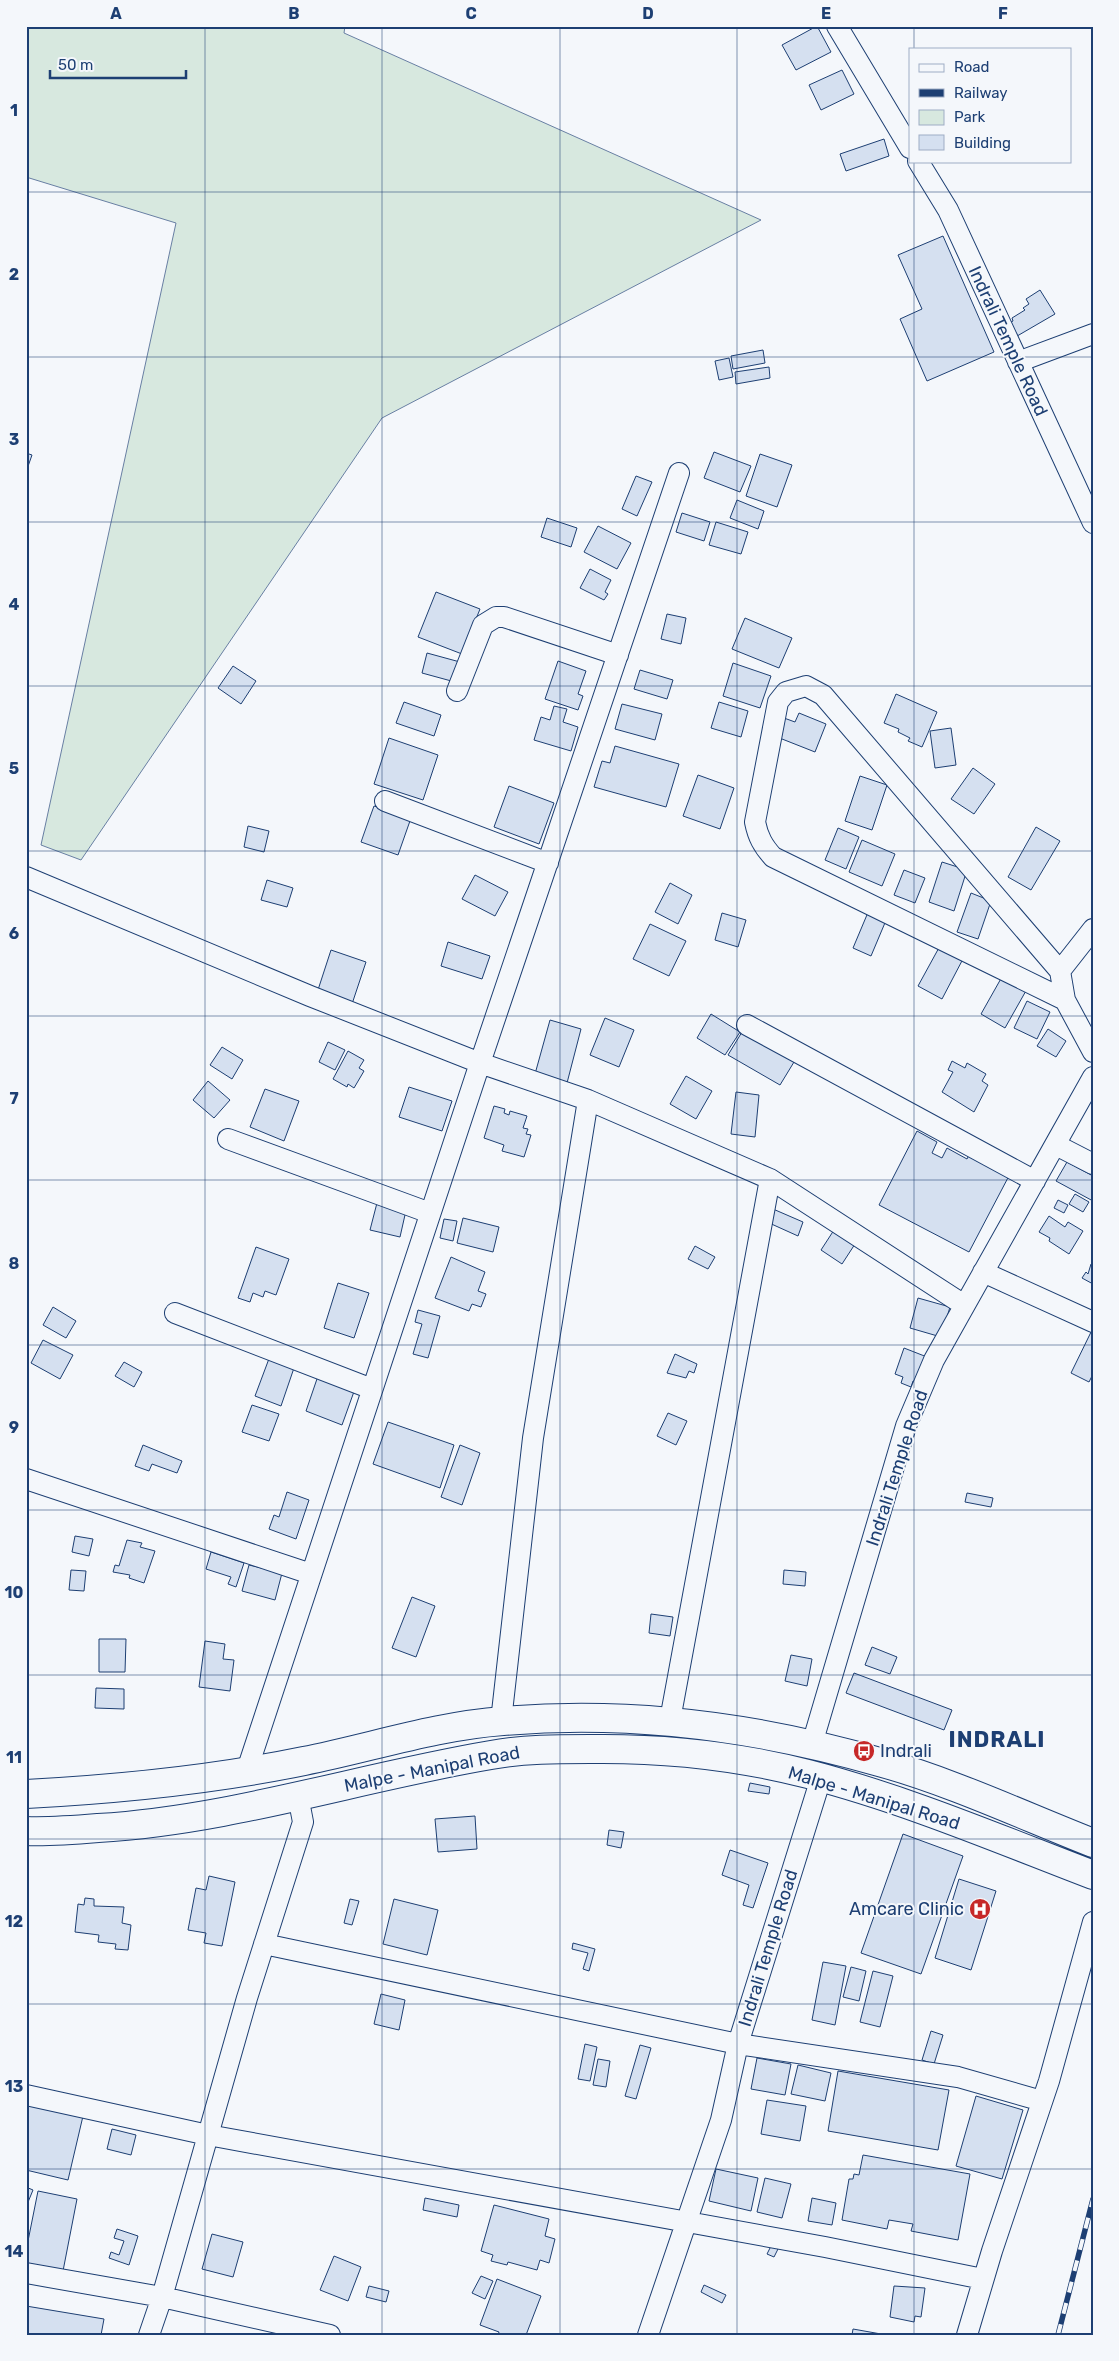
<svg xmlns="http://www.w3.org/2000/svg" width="1119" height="2361" viewBox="0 0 1119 2361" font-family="Rubik,sans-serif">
<rect width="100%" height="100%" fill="#f4f7fb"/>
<path fill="#d7e8df" stroke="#687fa3" d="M26,26H345L344,33L761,220L382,418L81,860L41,845L176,223L26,177Z"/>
<path fill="#d5e0f0" stroke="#1d3f73" d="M817,26L831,52L796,70L782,45Z
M842,70L854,94L821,110L809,85Z
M884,139L889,156L846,171L840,154Z
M943,236L994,352L927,381L900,319L922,309L898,255Z
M1040,290L1055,314L1012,339L1004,326L1013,321L1012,318L1025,310L1023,308L1029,304L1026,299Z
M763,350L765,363L733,369L731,356Z
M729,358L733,377L719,380L715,361Z
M769,367L770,378L736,384L735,372Z
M714,452L751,466L740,492L704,478Z
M26,453L32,455L26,472Z
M760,454L792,465L777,507L746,496Z
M636,476L652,482L637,516L622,509Z
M737,500L764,511L758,529L730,518Z
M682,513L710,522L704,541L676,532Z
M547,518L577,528L571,547L541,537Z
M716,522L748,532L741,554L709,545Z
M598,526L631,543L617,569L584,552Z
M590,569L611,580L605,592L608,594L604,600L580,588Z
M436,592L480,609L462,654L418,637Z
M667,614L686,618L681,644L661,639Z
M745,618L792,638L779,668L732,649Z
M427,653L460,662L455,682L422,673Z
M558,661L586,671L578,694L583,696L578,710L545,699Z
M733,663L771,676L760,708L723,696Z
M233,666L256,681L241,704L218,688Z
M640,670L673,680L667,699L634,689Z
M896,694L937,712L922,747L908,741L910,738L898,732L899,729L884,723Z
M404,702L441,715L434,736L396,723Z
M719,702L748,711L741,737L711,728Z
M622,704L662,714L655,740L615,729Z
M554,706L567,709L563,722L578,727L571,751L534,740L541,717L550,720Z
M799,713L826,724L815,752L777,737L784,718L795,722Z
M951,728L956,765L935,768L930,731Z
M389,738L438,755L423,800L374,784Z
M615,746L679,764L666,807L594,787L602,761L610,763Z
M973,768L995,784L974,814L951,799Z
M698,775L734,788L720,829L683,816Z
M860,776L887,785L872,830L845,821Z
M509,786L554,803L539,844L494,827Z
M374,806L411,818L398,855L361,842Z
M248,826L269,831L264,852L244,847Z
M1036,827L1060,841L1031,890L1008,877Z
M838,828L859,837L846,869L825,860Z
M862,840L895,854L882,886L849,872Z
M942,862L967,870L954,911L929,902Z
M904,870L925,878L915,903L894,895Z
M475,875L508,892L495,916L462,899Z
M267,880L293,888L287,907L261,900Z
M670,883L692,895L678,924L655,912Z
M971,893L991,901L978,939L957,932Z
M869,910L887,918L871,956L853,948Z
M722,913L746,920L738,947L715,940Z
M650,924L686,941L669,976L633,959Z
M448,942L490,956L482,979L441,966Z
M941,944L964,957L942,999L918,986Z
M331,950L366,962L351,1007L316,996Z
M1003,975L1027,989L1005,1028L981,1014Z
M1027,1001L1050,1012L1037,1039L1014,1028Z
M711,1014L740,1032L725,1055L697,1038Z
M605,1018L634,1030L619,1067L590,1055Z
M550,1020L581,1029L567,1083L535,1074Z
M1048,1029L1066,1041L1056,1057L1037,1046Z
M742,1032L794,1062L780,1085L728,1055Z
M328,1042L345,1050L335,1070L319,1062Z
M222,1047L243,1060L232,1079L210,1065Z
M348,1051L364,1060L359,1068L364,1071L354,1088L348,1084L347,1087L333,1079Z
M952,1061L965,1068L967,1063L986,1074L982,1081L988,1085L974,1112L942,1092L953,1072L948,1070Z
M686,1076L712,1091L696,1119L670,1104Z
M208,1081L230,1100L214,1118L193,1100Z
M409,1087L452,1101L442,1131L399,1117Z
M265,1089L299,1101L284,1141L250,1127Z
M736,1092L759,1095L755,1137L731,1134Z
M494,1106L505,1109L504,1113L509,1115L510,1111L527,1116L523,1128L528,1129L526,1134L531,1135L524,1157L502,1151L504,1145L484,1138Z
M917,1131L937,1142L932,1153L942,1158L947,1148L967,1159L971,1151L1011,1172L969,1252L879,1205Z
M1067,1162L1093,1176V1201L1056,1181Z
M1075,1194L1089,1202L1083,1212L1069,1204Z
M378,1199L407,1206L400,1237L370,1230Z
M1058,1200L1068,1205L1064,1213L1054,1208Z
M773,1209L803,1222L798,1236L767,1222Z
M1049,1216L1065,1227L1068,1222L1083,1231L1069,1254L1049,1241L1050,1238L1039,1232Z
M463,1218L499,1227L493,1252L457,1243Z
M444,1219L457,1221L453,1241L440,1238Z
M834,1230L855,1244L842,1264L821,1250Z
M695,1246L715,1257L708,1269L688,1259Z
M256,1247L289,1259L276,1295L265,1291L263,1297L253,1293L250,1302L238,1298Z
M451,1257L485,1272L478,1291L486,1294L481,1307L472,1304L469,1311L435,1298Z
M1091,1264L1093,1265V1284L1082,1278L1086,1272L1088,1274Z
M338,1283L369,1293L354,1338L324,1328Z
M918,1298L950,1307L941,1337L910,1328Z
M53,1307L76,1321L66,1338L43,1325Z
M418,1310L440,1316L428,1358L413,1354L422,1324L415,1322Z
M1093,1328V1374L1089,1382L1071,1373Z
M43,1340L73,1355L60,1379L31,1363Z
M904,1348L927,1357L918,1382L913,1381L911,1387L901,1383L903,1377L895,1374Z
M675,1354L697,1364L694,1373L689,1371L686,1378L667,1373Z
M270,1356L295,1365L281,1406L255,1396Z
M124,1362L142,1372L134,1387L115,1376Z
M319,1373L356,1386L342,1425L306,1411Z
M252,1405L279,1414L269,1441L242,1432Z
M668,1413L687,1421L676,1445L657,1436Z
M388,1422L454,1445L440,1488L373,1464Z
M143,1445L182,1461L177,1473L152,1464L149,1471L135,1466Z
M460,1445L480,1453L462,1505L441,1497Z
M287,1492L309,1500L296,1539L269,1529L274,1515L279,1517Z
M967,1493L993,1498L991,1507L965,1502Z
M75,1536L93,1539L89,1556L72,1552Z
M127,1540L142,1543L140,1547L155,1551L144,1583L129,1578L130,1575L113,1572L115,1565L119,1566Z
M211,1552L244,1563L236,1587L228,1584L231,1577L206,1569Z
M249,1565L282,1573L275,1600L242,1591Z
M71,1570L86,1571L84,1591L69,1590Z
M784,1570L806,1572L805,1586L783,1584Z
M412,1597L435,1606L416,1657L392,1648Z
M651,1614L673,1617L670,1636L649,1633Z
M99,1639H126L125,1672H99Z
M205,1641L225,1644L223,1659L234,1660L230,1691L199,1687Z
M872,1647L897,1657L890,1674L865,1665Z
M791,1655L812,1659L807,1686L785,1681Z
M854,1673L952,1710L944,1730L846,1693Z
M96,1688L124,1689V1709L95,1708Z
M750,1783L770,1787L769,1794L748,1791Z
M475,1816L477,1849L438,1852L435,1819Z
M609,1830L624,1832L621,1848L607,1845Z
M903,1834L963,1856L921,1974L861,1953Z
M730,1850L768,1863L753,1908L743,1905L749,1885L722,1875Z
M209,1876L235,1882L222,1946L204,1943L206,1933L188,1930L196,1888L206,1890Z
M959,1879L996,1891L971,1970L935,1958Z
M85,1898L94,1899V1906L124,1907L122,1923L131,1925L128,1950L115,1949L116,1944L98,1942L99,1935L75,1932L78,1904L84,1905Z
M350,1899L359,1901L352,1925L344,1923Z
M394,1899L438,1910L427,1955L383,1944Z
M573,1943L595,1949L589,1971L583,1969L588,1953L572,1949Z
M823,1962L846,1966L835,2025L812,2020Z
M851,1967L866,1971L859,2001L843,1997Z
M873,1971L893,1976L880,2027L860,2022Z
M381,1994L405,2000L399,2030L374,2024Z
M931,2031L943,2035L934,2064L922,2060Z
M585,2044L597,2047L590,2081L578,2079Z
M640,2045L651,2048L636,2099L625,2096Z
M757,2058L791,2064L785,2095L751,2089Z
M598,2059L610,2061L606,2087L593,2085Z
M798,2065L831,2073L825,2101L791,2094Z
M838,2071L949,2090L938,2150L828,2131Z
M976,2096L1023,2110L1002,2179L956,2166Z
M767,2100L806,2106L800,2141L761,2134Z
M26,2102L83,2116L68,2180L26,2170Z
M112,2129L136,2135L131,2155L107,2149Z
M863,2155L970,2174L958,2240L911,2231L913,2224L889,2220L887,2229L842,2220L849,2179H853L854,2174L859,2175Z
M716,2169L758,2178L751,2211L709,2201Z
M765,2178L791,2184L782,2218L757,2212Z
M26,2187L33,2190L26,2207Z
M38,2191L77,2199L63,2271L26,2264V2251Z
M425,2198L459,2205L457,2217L423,2210Z
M812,2198L836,2203L832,2225L808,2221Z
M494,2205L549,2219L545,2236L555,2239L549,2263L540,2260L537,2270L508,2262L507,2265L491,2261L493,2255L481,2251Z
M117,2229L138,2236L129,2265L109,2258L111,2252L119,2255L124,2241L114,2238Z
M212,2234L243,2242L233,2277L202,2269Z
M771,2246L778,2249L774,2257L767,2254Z
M334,2256L361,2267L348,2301L320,2290Z
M481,2276L493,2281L485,2299L472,2293Z
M497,2279L541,2296L526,2335H498L499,2332L480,2325Z
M704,2285L726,2295L722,2303L701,2292Z
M369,2286L389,2291L386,2302L366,2297Z
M894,2286L925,2288L921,2317L915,2316L914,2322L890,2317Z
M26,2306L104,2319L101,2335H26Z
M853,2329L881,2334V2335H852Z"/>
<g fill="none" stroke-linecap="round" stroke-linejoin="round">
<g stroke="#1d3f73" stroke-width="22">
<path id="minor" d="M837,26L910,148
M918,161L948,210L1093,523
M1018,362L1093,334
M457,691L483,625L496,617H504L618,655
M385,801L548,863
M26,877L310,996L480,1063L588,1100L770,1179L964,1305
M1093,929L1060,971L1065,1000L1093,1052
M1060,971L823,695L806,686L786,692L778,702L755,822C758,837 763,846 773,857L1065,1000
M747,1025L1035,1181
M228,1139L430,1213
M1056,1145L1093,1164
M983,1272L1093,1322
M175,1313L372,1389
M26,1479L311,1574
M670,1720L770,1179
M501,1721L533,1438L588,1100
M812,1744L906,1426L934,1360L1093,1077
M246,1773L480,1063L679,473
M264,1944L738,2044L958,2077L1042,2101
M26,2095L208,2135L825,2247L983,2279
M26,2273L162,2297L330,2335
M149,2335L162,2297L247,1998L303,1822L298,1796
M648,2335L721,2120L738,2044L821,1778
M967,2335L992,2251L1049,2081L1093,1922"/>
</g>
<g stroke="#1d3f73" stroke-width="30">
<path id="highway" d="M26,1794C120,1789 212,1780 304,1761C370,1748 435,1726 503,1721C631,1710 759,1727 883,1763C954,1783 1024,1816 1093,1843
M26,1831C50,1832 74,1830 98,1828C232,1820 360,1777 491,1755C524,1749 557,1749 590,1749C662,1748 738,1756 808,1774C905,1799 999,1839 1093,1875"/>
</g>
<use href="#minor" stroke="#f4f7fb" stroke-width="20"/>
<use href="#highway" stroke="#f4f7fb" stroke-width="28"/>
<g stroke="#1d3f73" stroke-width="5.5">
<path id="rail" d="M1058,2335L1093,2199"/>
</g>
<use href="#rail" stroke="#f4f7fb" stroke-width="4" stroke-dasharray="11" stroke-linecap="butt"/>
</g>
<path fill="none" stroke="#1d3f73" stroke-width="1" stroke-opacity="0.55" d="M205,26V2335M382,26V2335M560,26V2335M737,26V2335M914,26V49M914,161V2335M26,192H1093M26,357H1093M26,522H1093M26,686H1093M26,851H1093M26,1016H1093M26,1180H1093M26,1345H1093M26,1510H1093M26,1675H1093M26,1839H1093M26,2004H1093M26,2169H1093"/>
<defs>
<g id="bus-disc" transform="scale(1.125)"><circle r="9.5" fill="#c62828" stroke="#f4f7fb"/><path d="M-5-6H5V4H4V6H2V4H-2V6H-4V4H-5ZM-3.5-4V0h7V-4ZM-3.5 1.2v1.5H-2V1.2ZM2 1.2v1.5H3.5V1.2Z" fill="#fff"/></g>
<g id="hospital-disc" transform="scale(1.125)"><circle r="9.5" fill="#c62828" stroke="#f4f7fb"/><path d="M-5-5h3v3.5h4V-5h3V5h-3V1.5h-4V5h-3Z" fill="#fff"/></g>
</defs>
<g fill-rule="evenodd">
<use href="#bus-disc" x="864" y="1751"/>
<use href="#hospital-disc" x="980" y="1909"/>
</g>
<g text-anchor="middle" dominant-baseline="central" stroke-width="4" stroke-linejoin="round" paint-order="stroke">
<g font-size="18" fill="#1d3f73" stroke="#f4f7fb">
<text transform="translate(1008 341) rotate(65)">Indrali Temple Road</text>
<text transform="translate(897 1468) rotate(-72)">Indrali Temple Road</text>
<text transform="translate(432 1769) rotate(-11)">Malpe - Manipal Road</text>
<text transform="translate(874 1798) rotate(17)">Malpe - Manipal Road</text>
<text transform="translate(768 1948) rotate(-73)">Indrali Temple Road</text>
</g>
<g font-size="18" fill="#1d3f73" stroke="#f4f7fb" text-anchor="start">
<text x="880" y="1751">Indrali</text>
<text x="964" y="1909" text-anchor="end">Amcare Clinic</text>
</g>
<g font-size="22" font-weight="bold" letter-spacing="1" fill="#1d3f73" stroke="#f4f7fb">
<text x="997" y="1739">INDRALI</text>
</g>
</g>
<rect width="1119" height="2361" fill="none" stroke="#f4f7fb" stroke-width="55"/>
<rect x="909" y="48" width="162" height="115" fill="#f4f7fb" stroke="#9eadc5"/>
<rect x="919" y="64" width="25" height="8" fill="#f4f7fb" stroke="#9eadc5"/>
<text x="954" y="72" font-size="15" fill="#1d3f73">Road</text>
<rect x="919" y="89" width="25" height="8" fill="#1d3f73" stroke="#9eadc5"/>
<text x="954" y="98" font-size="15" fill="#1d3f73">Railway</text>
<rect x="919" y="110" width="25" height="15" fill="#d7e8df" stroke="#9eadc5"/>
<text x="954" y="122" font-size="15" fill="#1d3f73">Park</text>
<rect x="919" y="135" width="25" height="15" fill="#d5e0f0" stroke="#9eadc5"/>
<text x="954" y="148" font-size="15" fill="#1d3f73">Building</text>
<path d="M50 70v8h136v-8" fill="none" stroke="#1d3f73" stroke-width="2.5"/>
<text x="58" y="70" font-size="15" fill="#1d3f73" stroke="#f4f7fb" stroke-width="4" paint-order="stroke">50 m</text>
<rect x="28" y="28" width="1064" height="2306" fill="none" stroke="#1d3f73" stroke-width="2"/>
<g font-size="16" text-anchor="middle" font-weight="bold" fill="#1d3f73">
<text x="116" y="19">A</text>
<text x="294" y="19">B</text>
<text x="471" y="19">C</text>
<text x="648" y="19">D</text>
<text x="826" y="19">E</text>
<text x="1003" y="19">F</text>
<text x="14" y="116">1</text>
<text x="14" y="280">2</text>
<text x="14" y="445">3</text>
<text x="14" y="610">4</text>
<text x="14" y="774">5</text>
<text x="14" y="939">6</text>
<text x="14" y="1104">7</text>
<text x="14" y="1269">8</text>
<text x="14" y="1433">9</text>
<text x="14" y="1598">10</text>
<text x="14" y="1763">11</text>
<text x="14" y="1927">12</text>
<text x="14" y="2092">13</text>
<text x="14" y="2257">14</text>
</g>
</svg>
